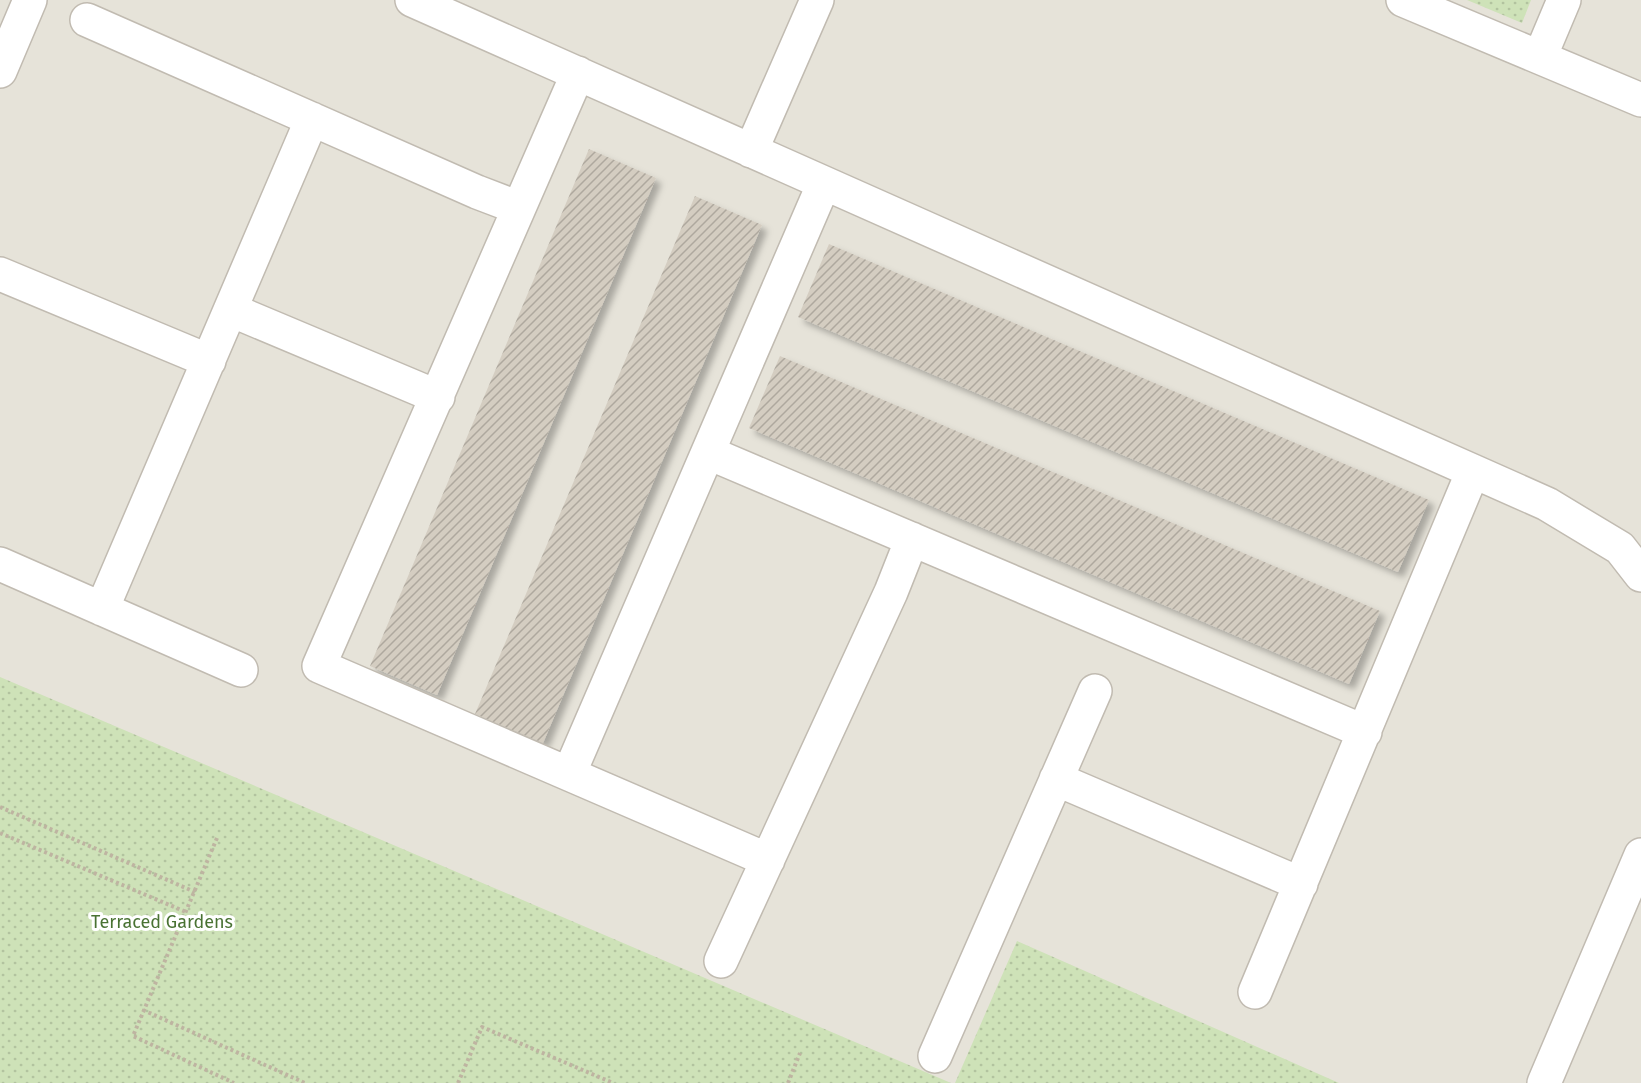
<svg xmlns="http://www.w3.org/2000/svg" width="1641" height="1083" viewBox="0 0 1641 1083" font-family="'Fira Sans',sans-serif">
<defs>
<pattern id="grass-dots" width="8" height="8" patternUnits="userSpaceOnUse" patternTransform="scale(1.5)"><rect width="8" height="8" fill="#cee2b8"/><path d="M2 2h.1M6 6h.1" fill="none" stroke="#b2c39f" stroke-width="1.8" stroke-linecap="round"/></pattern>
<pattern id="building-hatch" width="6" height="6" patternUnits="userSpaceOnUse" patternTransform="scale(1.5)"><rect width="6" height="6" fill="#d4cdc1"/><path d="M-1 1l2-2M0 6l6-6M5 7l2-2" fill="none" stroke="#aea89e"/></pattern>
<filter id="shadow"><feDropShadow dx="5.5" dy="5.5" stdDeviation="3" flood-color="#0004"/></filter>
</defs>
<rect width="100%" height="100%" fill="#f3f1ea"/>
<path fill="#e6e3d9" d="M0,0H1641V1083H0Z"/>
<path fill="url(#grass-dots)" d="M1467,0H1531L1522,23Z
M0,677L951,1083H0Z
M1017,941L1339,1083H955Z"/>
<path fill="url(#building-hatch)" filter="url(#shadow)" d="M589,149L656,178L437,695L370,666Z
M695,196L762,225L543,743L475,714Z
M829,244L1429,500L1398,572L798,317Z
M780,356L1380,611L1349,684L749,428Z"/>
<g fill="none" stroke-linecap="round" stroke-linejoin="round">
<g stroke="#c1bbb1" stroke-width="36">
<path id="minor" d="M412,0L1547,504L1620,548L1641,575
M1403,0L1641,100
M87,20L477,192L519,208
M1540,57L1564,0
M0,71L30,0
M578,73L319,666L768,860
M751,151L817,0
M0,274L209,361
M231,310L438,397
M709,453L1365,732
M0,564L241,670
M102,609L312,119
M569,774L824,183
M1056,779L1301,884
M721,961L891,592L912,539
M1255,992L1473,471
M935,1056L1095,691
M1544,1083L1641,855"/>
</g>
<path stroke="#beb4a1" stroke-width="4" stroke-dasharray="3 3" stroke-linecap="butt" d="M0,807L195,892
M0,833L186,912
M217,838L133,1036L234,1083
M143,1010L305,1083
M458,1083L482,1027L613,1083
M788,1083L800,1053"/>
<use href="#minor" stroke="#fff" stroke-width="33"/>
</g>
<g text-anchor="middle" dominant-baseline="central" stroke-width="6" stroke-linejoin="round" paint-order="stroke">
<g font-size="18" fill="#497233" stroke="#fff">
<text x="162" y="922">Terraced Gardens</text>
</g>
</g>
</svg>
